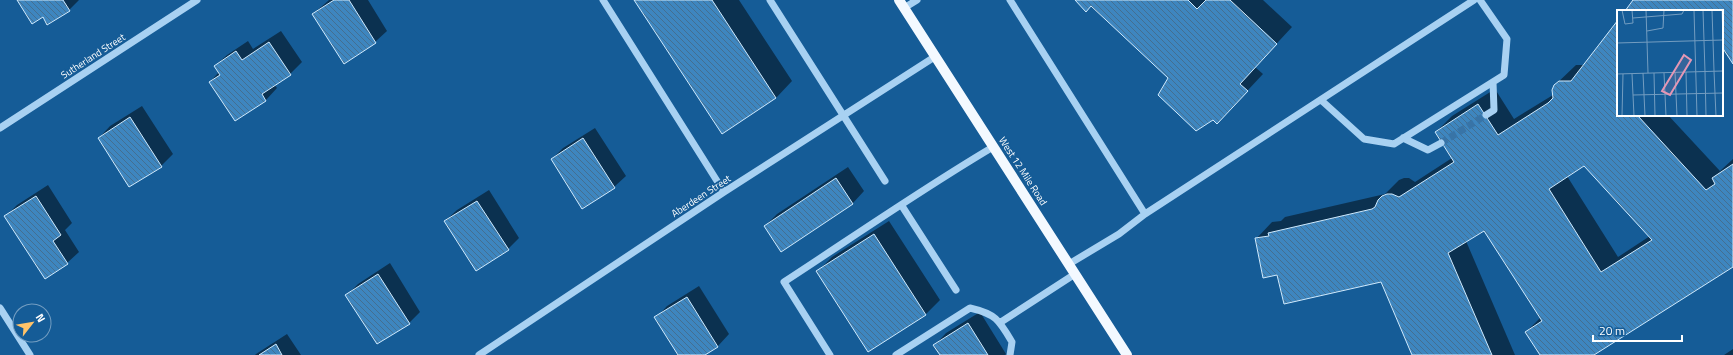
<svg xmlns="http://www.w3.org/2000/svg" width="1733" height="355" viewBox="0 0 1733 355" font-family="'Titillium Web',sans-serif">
<defs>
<pattern id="building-back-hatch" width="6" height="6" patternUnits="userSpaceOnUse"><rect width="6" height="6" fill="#3e86bf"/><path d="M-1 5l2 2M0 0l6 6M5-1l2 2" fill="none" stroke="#446f91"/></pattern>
</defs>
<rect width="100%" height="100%" fill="#155c97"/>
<path fill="#0007" fill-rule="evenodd" d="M18,0H79L69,10L48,24L43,16Z
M329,0H368L387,31L375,42L313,14Z
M636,0H739L792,81L776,98Z
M1076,0H1263L1292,27L1255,67L1263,74L1233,106L1169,78L1092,5Z
M1618,21V115H1668L1720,171L1733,159V266L1592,355H1541L1526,332L1540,318L1485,229L1466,241L1515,355H1413L1382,281L1278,274L1256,239L1272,222L1281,221L1285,217L1385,194L1399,180L1404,178H1409L1415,182L1452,158L1436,132L1452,116L1495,89L1514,119L1553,95L1555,85L1576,65H1585ZM1585,165L1650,236L1618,257L1567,176Z
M281,31L302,62L290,74L274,84L277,88L266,100L235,120L210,82L219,72L215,66L227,55L248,41L253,49Z
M142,106L173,154L161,166L129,186L99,138L110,126Z
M595,128L626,176L614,187L552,159L563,148Z
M848,167L864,191L853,203L782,250L765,226L777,214Z
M48,185L72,223L65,230L79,252L67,263L6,216L17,205Z
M489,190L519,238L508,249L445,221L457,210Z
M889,221L940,300L926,314L818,271L832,257Z
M390,263L420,312L409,323L347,295L358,284Z
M699,286L729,334L718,346L703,355H679L656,318L667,306Z
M980,312L1006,354L1005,355H941L935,345L946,333Z
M287,334L301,355H255L256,354Z
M1733,349V355H1724Z"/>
<path fill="url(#building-back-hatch)" stroke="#cfe9fc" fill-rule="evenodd" d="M17,0H63L70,11L47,25L43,17L32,24Z
M334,0H349L376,43L344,64L312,14Z
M634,0H712L776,98L722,134Z
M1075,0H1188L1197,9L1206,0H1230L1277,44L1240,84L1248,91L1217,124L1213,120L1196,131L1158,95L1168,78L1091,6L1086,12Z
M1633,0H1733V64L1722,47V11H1625Z
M1618,20V115H1639L1638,116L1706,190L1715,184L1712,178L1733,164V267L1594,355H1540L1525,332L1542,321L1484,231L1448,253L1492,355H1412L1381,282L1284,304L1277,275L1263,278L1255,238L1269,236L1268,233L1372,209L1375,207L1378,200L1382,196L1387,194H1392L1399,197L1454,162L1435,132L1478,104L1498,135L1548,103L1553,98L1552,90L1554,85L1559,81H1571ZM1584,166L1652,240L1601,272L1549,189Z
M269,42L291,75L262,94L266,101L235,121L209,82L220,75L214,66L236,51L242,60Z
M130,117L162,167L129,187L98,138Z
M583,138L615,188L582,209L551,159Z
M836,178L853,204L781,252L764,226Z
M36,196L61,235L53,241L68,264L45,279L4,216Z
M477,201L509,250L476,271L444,221Z
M874,234L926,315L868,352L816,271Z
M378,274L410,324L377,344L345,295Z
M687,297L718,347L705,355H678L654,317Z
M968,323L988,355H940L933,345Z
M276,344L282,355H259Z"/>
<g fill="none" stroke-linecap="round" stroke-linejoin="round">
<path stroke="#3874a7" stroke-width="7" stroke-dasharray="7 3.5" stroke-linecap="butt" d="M1441,143L1486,115"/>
<path stroke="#a8d1f2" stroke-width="7" d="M603,0L724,192
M770,0L885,181
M1010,0L1145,214
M904,8L917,0
M1321,100L1364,139L1394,144L1504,75L1507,39L1480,0
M1486,115L1494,110L1493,82
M0,128L197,0
M1403,138L1428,150L1441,143
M902,206L956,290
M1069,264L1119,234L1145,214L1474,0
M0,308L30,355
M1001,322L1075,274
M479,355L724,192L936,56
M830,355L784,282C853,237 922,189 993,147
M896,355L970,308C996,314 999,320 1012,342L1010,355"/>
<path stroke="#f3f9ff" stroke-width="10" d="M899,0L1127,355"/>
</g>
<g text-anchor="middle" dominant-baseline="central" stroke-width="3.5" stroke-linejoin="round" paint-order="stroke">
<g font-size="10" fill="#fff" stroke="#155c97">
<text transform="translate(93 56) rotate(-33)">Sutherland Street</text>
<text transform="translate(1023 171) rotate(57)">West 12 Mile Road</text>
<text transform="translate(701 196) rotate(-33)">Aberdeen Street</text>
</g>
</g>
<g transform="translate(1617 10)">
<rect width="106" height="106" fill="#155c97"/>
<path fill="none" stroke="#739dc1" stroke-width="1" d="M5,0L8,14L16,13L15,0M29,0L31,63M77,0L80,106M86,0L88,62M95,0L97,61M105,0L106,30M16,8L65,4L67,0M30,21L46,18L47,0M0,33L106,30M97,61L99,106M58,62L60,106M69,62L70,106M88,62L89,106M26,63L28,106M37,63L38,106M47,63L49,106M0,64L106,61M15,64L17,106M16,85L106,83M5,106L6,64"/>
<path fill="#e497b5" fill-opacity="0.15" stroke="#e497b5" stroke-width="2" d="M67,45L74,50L53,85L45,81Z"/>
<rect width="106" height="106" fill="none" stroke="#fff" stroke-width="2"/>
</g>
<g transform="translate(32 323) rotate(59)"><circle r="19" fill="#155c97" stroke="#739dc1"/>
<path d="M0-3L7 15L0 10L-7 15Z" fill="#ffc369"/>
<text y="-6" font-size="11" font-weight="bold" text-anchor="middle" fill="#ffffff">N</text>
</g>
<path d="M1593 335v6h89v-6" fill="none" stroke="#ffffff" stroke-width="2"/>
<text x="1599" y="335" font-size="12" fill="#ffffff" stroke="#155c97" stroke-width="3" paint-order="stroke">20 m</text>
</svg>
